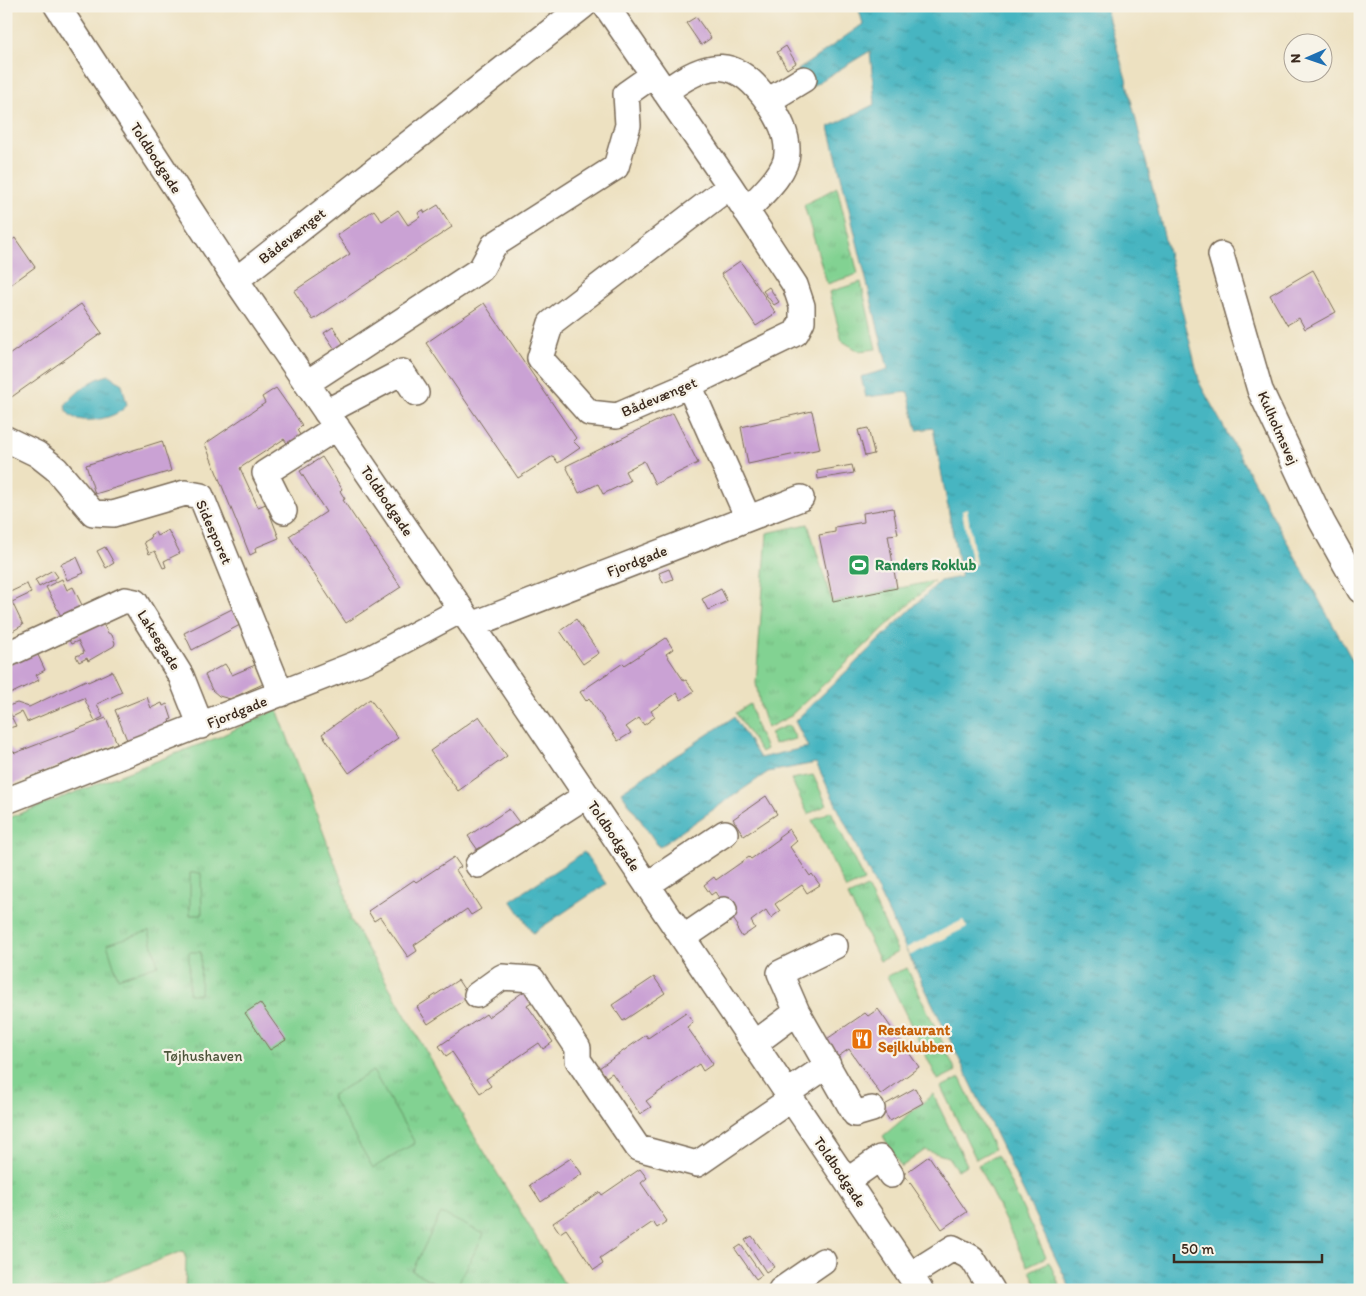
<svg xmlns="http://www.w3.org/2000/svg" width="1366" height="1296" viewBox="0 0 1366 1296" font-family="Itim,sans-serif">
<defs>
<pattern id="grass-tufts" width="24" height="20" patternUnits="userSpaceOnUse" patternTransform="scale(1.25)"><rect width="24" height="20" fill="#82d292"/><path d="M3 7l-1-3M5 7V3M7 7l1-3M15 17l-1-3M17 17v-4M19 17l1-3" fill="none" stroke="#71b47d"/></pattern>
<pattern id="water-ripples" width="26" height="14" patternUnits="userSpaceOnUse" patternTransform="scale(1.25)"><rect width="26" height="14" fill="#47b5c1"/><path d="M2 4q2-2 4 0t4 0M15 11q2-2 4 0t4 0" fill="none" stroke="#3c939c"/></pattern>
</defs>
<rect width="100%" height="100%" fill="#f7f3e8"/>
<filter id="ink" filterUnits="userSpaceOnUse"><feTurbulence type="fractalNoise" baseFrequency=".02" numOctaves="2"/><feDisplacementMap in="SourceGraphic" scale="10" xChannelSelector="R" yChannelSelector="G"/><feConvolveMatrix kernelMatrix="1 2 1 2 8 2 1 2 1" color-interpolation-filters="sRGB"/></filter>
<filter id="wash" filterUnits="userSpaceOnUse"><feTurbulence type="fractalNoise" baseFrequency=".0096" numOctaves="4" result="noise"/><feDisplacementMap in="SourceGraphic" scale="20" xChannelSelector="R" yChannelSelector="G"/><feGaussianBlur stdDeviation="1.12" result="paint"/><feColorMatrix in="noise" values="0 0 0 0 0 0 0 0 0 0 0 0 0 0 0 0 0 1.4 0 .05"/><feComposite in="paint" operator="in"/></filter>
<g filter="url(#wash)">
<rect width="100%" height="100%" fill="#ede1c1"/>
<path fill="url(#grass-tufts)" stroke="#5e7e58" d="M837,187L858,274L827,284L804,205Z
M861,282L876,349L859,351L842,341L829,292Z
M808,524L832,602L934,581L789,717L767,728L760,706L756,683L767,533Z
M750,704L756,726L766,749L761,752L736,713Z
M277,709L345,890L351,920L468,1125L568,1290H185L186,1259L183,1251L80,1290H6V819L219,737Z
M789,725L796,739L774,744L770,733Z
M813,775L827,805L808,814L791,779Z
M831,811L864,881L846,889L812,821Z
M867,887L898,952L880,961L848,896Z
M907,968L956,1071L938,1080L887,976Z
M960,1078L994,1149L976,1159L941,1087Z
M933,1094L967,1165L957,1170L948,1157L925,1150L901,1167L883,1136Z
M997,1155L1046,1257L1027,1266L978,1165Z
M1049,1262L1062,1290H1039L1030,1271Z"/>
<path fill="#82d292" stroke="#5e7e58" d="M190,873H201L202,915H190Z
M149,931L158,965L118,978L107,944Z
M189,952H201L200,994H189Z
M373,1071L415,1143L373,1168L331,1096Z
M441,1213L484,1234L455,1290H450L412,1271Z"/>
<path fill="url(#water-ripples)" stroke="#417070" d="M858,6H1105L1126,79L1200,384L1360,674V1290H1071L816,763L768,772L659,847L621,792L734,717L760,758L808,747L795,721L940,581L961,577L933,428L917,430L908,392L866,397L861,377L888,369L829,127L875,104L870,51L809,88L798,70L863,24Z
M109,375L122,384L127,405C117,420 67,430 65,405C77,392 91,379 109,375Z
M584,852L606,884L533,933L511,900Z"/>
<path fill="#ede1c1" d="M967,509L976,564L972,565L962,511Z
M963,920L967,927L909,956L906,948Z"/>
<g id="blocks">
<path fill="#caa2d4" d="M696,17L711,38L701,45L686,23Z
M786,46L796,63L787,69L777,52Z
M438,205L452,227L313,320L294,291L350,254L337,235L374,210L382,221L398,210L408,225L420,217L418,213L423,210L425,213Z
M15,238L35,267L6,288V244Z
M740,261L776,313L756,326L721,274Z
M1313,270L1336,312L1305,329L1299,318L1287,325L1270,295Z
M769,287L779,302L774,305L763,291Z
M484,303L576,438L573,441L580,448L558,463L553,456L518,478L426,343Z
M81,304L102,333L6,401V357Z
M333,327L347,349L339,355L324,333Z
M276,388L302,425L297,430L302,438L289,446L284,439L240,468L258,507L266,504L279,538L255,548L256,552L250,555L205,444L265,403L262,397Z
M812,411L820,449L748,464L741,427Z
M673,413L698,463L655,484L644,461L625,471L630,481L603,494L598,484L579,493L566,466Z
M868,428L874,454L865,456L858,430Z
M162,441L171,471L95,494L86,465Z
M322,457L342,489L340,491L345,499L343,500L401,587L346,623L289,536L326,512L300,471Z
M852,465L854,473L818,479L817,471Z
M893,508L898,534L888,535L897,588L833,601L819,535L835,532V527L864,522L863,513Z
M168,530L180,553L164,561L166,567L163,568L155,551L149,554L144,542L151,538L150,535L155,532L157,536Z
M105,547L114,563L106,568L97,551Z
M77,557L84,573L67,580L61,564Z
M669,569L673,579L663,583L659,573Z
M53,570L58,577L39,587L35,580Z
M62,579L67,590L73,587L84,609L63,620L46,587Z
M27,584L31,593L12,602L23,625L6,635V604L12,601L8,593Z
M721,589L727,601L708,610L702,599Z
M232,609L240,625L192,650L184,633Z
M576,619L599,653L583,664L560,631Z
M102,622L108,633L112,635L115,643L114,646L88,661L87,658L79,662L76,656L84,653L78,641L71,644L69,640Z
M666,638L673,649L666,654L684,681L686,680L694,691L681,700L677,693L651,711L655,717L644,725L639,718L626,727L631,733L618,741L589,698L586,701L580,692L623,663L625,665Z
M37,653L45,670L36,675L39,680L6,696V665Z
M225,664L232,675L255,665L263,684L230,699L219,696L212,690L205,675Z
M112,671L122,692L97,704L103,717L95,721L84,698L27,722L22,712L12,717L8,706L17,703L29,707L86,680L88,682Z
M147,697L151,708L162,703L163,706L167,704L172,719L169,720L170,723L127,740L115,710Z
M370,699L398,738L349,773L322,734Z
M479,716L507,756L458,791L430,751Z
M12,718L16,726L6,729V720Z
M106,718L117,743L6,787V748L9,747L15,753Z
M766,796L777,814L744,836L733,819Z
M509,809L521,825L480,853L468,836Z
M789,829L797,841L790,847L810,876L812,874L820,885L807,893L802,885L775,904L780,911L771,918L766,910L751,921L755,928L742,937L736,927L738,926L715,892L711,895L704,885L714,877L716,880L749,857L751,859L779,839L778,837Z
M454,857L461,867L456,870L481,909L471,915L467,909L414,945L417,951L408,957L380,917L374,921L368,911L414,880L416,882Z
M654,977L665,993L623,1021L612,1005Z
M458,980L469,997L428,1024L417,1007Z
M526,990L533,1001L527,1005L553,1042L543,1049L539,1043L486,1079L491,1086L480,1093L452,1052L446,1056L439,1046L486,1014L488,1017Z
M260,1003L286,1040L270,1050L245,1013Z
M878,1009L919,1067L881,1095L849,1049L833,1060L821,1043L865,1013L868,1016Z
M686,1012L693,1022L687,1027L713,1064L703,1071L699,1064L646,1101L651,1107L640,1114L612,1073L606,1077L599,1068L646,1035L648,1038Z
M915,1088L923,1103L890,1121L881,1107Z
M929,1156L967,1212L942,1229L904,1174Z
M571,1158L582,1174L541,1202L530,1185Z
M640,1169L647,1178L641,1183L667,1221L657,1228L653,1222L600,1258L603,1264L594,1270L566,1229L560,1233L553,1223L600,1192L602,1195Z
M752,1236L774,1267L766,1272L745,1240Z
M741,1245L762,1275L756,1279L735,1249Z"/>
</g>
</g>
<g filter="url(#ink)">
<use href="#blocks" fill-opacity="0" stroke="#796a57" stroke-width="1"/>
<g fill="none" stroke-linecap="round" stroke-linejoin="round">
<g stroke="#796a57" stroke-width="28">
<path id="minor" d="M57,6L236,280L472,625L920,1290
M606,6L730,186L795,285L802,306V321L796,333L689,385L617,416L589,413L540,358L551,323L730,186
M665,92C708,59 737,56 769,103C779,118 788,134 787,153C787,173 759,197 746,211
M768,101L804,79
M1221,255L1260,390L1322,522L1360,590
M236,280L583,6
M307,383L481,269L494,245L616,167L628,125L626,94L653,75
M689,385L748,518
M326,412L402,372L416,393
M6,439L37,454L56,469L93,513L113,514L185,493L201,496L281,694
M284,511L265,473L337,427
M472,625L801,498
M6,655L125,600L135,602L181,676L201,726
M6,801L371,658L461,610
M478,865L587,795
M647,885L725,833
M683,938L724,910
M835,946L780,973L797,1012L855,1114L872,1109
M477,995L502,977L532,979L578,1048V1060L638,1148L697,1164L791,1099
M754,1044L797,1012
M787,1093L828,1065
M847,1181L880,1158L891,1175
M910,1275L953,1248L972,1258L992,1290
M781,1290L823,1261"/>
</g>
<use href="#minor" stroke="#fff" stroke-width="25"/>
</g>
</g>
<defs>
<g id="stadium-square" transform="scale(1.125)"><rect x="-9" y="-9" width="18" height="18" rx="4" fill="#2e9e5b" stroke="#f7f3e8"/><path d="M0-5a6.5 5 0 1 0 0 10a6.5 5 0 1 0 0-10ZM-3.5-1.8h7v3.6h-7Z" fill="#fff"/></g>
<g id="restaurant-square" transform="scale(1.125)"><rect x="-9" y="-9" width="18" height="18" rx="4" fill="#e8710a" stroke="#f7f3e8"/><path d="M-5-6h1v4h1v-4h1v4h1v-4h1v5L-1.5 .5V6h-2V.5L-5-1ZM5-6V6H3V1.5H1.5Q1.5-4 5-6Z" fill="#fff"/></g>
</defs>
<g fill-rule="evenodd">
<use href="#stadium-square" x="859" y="565"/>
<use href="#restaurant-square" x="862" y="1039"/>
</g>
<g text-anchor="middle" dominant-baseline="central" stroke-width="4.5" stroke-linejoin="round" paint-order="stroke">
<g font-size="15" fill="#3b2a1e" stroke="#f7f3e8">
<text transform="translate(156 158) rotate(57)">Toldbodgade</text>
<text transform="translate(292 236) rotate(-38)">Bådevænget</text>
<text transform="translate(659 397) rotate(-23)">Bådevænget</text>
<text transform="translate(1278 428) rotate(66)">Kulholmsvej</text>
<text transform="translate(387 501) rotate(56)">Toldbodgade</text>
<text transform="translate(214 532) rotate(66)">Sidesporet</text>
<text transform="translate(637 561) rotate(-21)">Fjordgade</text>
<text transform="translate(159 640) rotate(58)">Laksegade</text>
<text transform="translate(237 712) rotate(-22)">Fjordgade</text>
<text transform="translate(614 836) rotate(56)">Toldbodgade</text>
<text transform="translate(840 1172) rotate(56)">Toldbodgade</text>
</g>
<g font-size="15" font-weight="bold" fill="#27864d" stroke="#f7f3e8" text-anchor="start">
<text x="875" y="565">Randers Roklub</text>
</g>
<g font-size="15" font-weight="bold" fill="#c56008" stroke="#f7f3e8" text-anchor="start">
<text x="878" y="1030">Restaurant<tspan x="878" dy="17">Sejlklubben</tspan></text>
</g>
<g font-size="15" fill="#4d543b" stroke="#f7f3e8">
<text x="203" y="1056">Tøjhushaven</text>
</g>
</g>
<rect width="1366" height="1296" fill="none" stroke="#f7f3e8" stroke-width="25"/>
<g transform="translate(1308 58) rotate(268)"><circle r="24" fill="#f7f3e8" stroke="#aca397"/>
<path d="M0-4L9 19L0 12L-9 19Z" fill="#1f6fb2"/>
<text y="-8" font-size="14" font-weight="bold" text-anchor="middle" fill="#3b2a1e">N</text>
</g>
<path d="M1174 1254v8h148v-8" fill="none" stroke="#3b2a1e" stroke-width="2.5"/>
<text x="1181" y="1254" font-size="15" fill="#3b2a1e" stroke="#f7f3e8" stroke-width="4" paint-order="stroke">50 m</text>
</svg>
